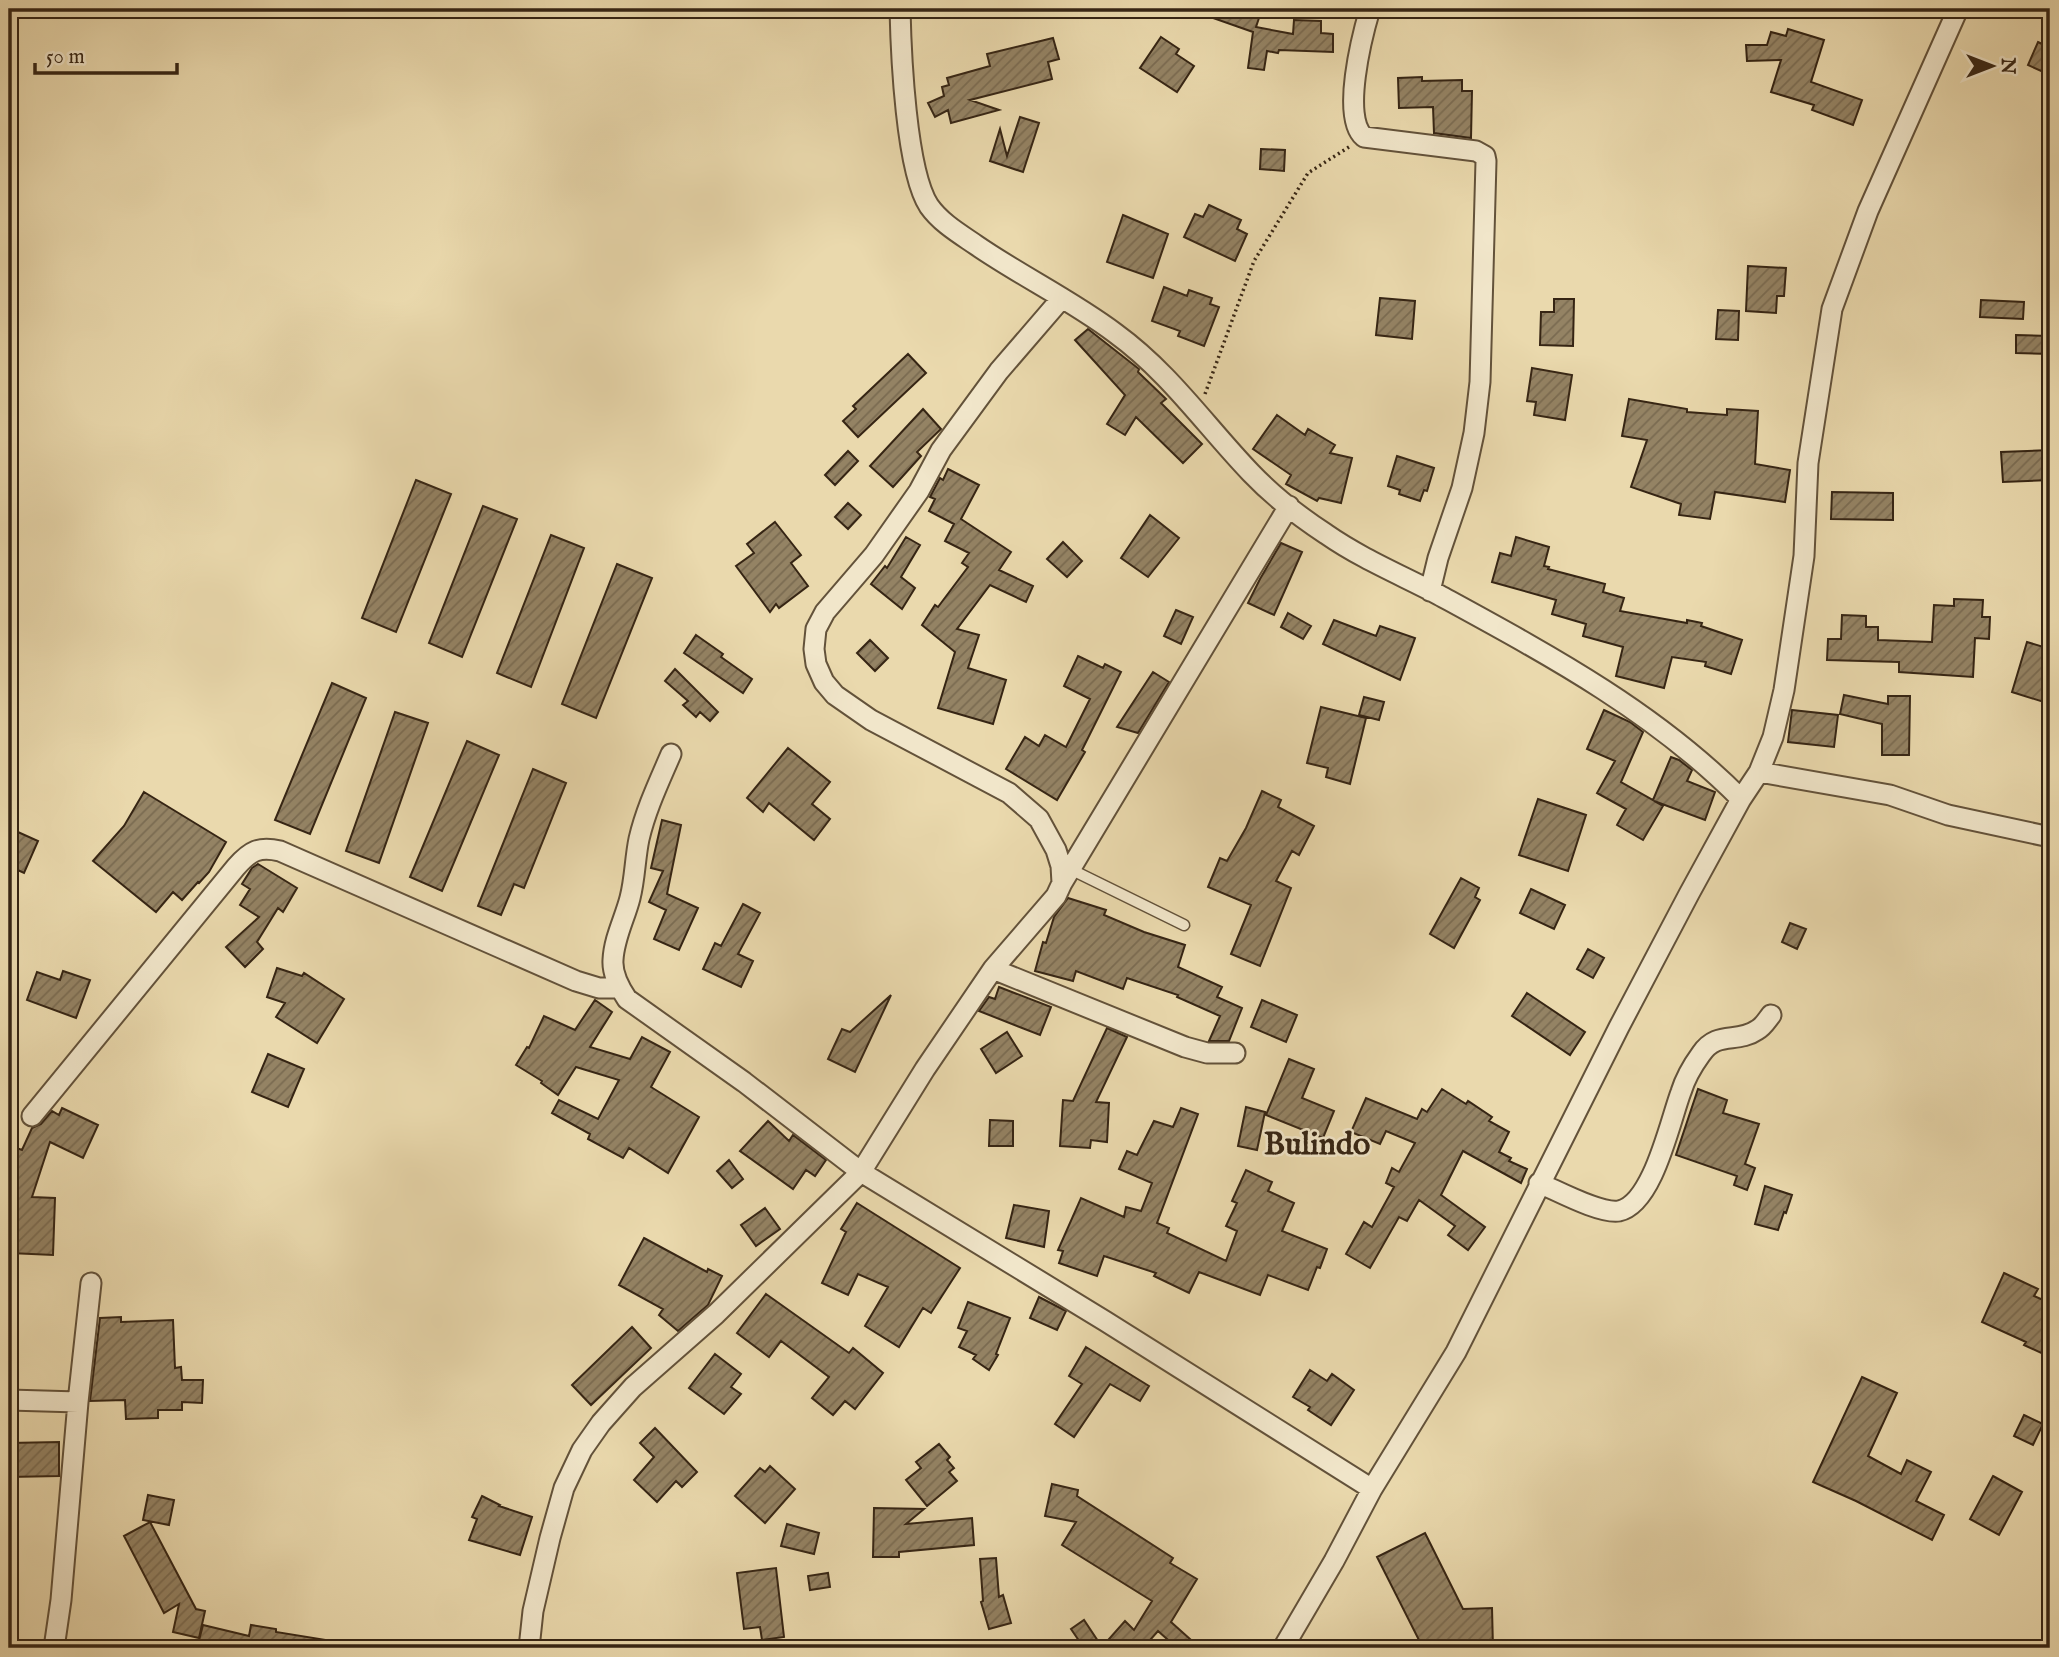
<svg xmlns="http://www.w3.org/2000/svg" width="2059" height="1657" viewBox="0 0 2059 1657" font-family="'IM FELL English',serif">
<defs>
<pattern id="building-hatch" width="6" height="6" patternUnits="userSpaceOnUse" patternTransform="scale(1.75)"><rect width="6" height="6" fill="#948364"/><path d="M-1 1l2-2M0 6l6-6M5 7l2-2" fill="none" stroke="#7a6b51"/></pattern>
</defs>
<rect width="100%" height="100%" fill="#ead9ad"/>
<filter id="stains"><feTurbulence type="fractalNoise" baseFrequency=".00286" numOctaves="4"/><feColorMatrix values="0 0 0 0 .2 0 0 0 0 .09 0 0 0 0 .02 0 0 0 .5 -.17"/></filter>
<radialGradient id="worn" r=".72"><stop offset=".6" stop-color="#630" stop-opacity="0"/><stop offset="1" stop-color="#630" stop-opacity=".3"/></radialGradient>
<path fill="url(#building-hatch)" stroke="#362514" stroke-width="2" d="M1194,9H1240L1260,15L1256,27L1293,34L1294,20L1321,21V33L1333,34V52L1279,50L1278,53L1267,51L1264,70L1248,68L1253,32L1193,11Z
M1788,29L1824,40L1811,82L1862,100L1853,125L1812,110L1814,105L1771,92L1781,60L1747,61L1746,45H1767L1771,32L1786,36Z
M1161,37L1179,49L1176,54L1194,66L1177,92L1140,68Z
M1053,38L1059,59L1048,62L1052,79L970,100L999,110L951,123L948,110L935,117L928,103L944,96L942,87L949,85L947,78L990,66L987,54Z
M2038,42L2050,48V75L2028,65Z
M1422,77V81L1462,80V91H1472L1471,138L1434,133L1433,107L1399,108L1398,78Z
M1020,117L1039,123L1023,172L990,161L1000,129L1007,156Z
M1261,149L1285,150L1284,171L1260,169Z
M1209,205L1241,220L1237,229L1247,234L1235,261L1184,237L1195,214L1203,217Z
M1123,215L1168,234L1153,278L1107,262Z
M1748,266L1786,268L1784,296H1777L1776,313L1746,311Z
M1164,287L1187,296L1189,290L1212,298L1210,304L1219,307L1204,346L1178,336L1180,331L1152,321Z
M1380,298L1415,301L1412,339L1376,335Z
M1554,299H1574L1573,346L1540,345L1541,312H1554Z
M1981,300L2024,302L2023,319L1980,317Z
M1718,310L1739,311L1738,340L1716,339Z
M1088,329L1139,369L1138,372L1166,399L1161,403L1202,444L1183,463L1136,417L1125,435L1107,424L1125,395L1075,340Z
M2016,335L2050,336V354L2016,353Z
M908,354L926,373L858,437L843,421L856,409L853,406Z
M1532,368L1572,375L1565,420L1534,415L1536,402L1527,401Z
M1629,399L1687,409V412L1727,415V409L1758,411L1755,464L1790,470L1785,502L1715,492L1710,519L1679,515L1681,504L1631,487L1647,440L1622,436Z
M923,409L941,429L917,452L921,456L893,487L870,466Z
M1277,415L1305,435L1308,429L1335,445L1330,453L1352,458L1341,503L1319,498L1317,501L1286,484L1291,475L1253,449Z
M2050,450V480L2003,482L2001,452Z
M848,451L858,461L835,485L825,475Z
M1397,456L1434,468L1427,491L1424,490L1420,501L1399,494L1400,490L1388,486Z
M948,469L979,485L961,519L1011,552L999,570L1033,586L1026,602L990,585L957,629L979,635L968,668L1006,680L993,724L938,708L955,652L922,625L935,605L938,607L968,567L962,563L969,553L945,541L954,524L929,511L935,499L930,497L940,478L943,480Z
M416,480L451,494L396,632L362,618Z
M1832,492L1893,493V520L1831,519Z
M848,503L861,515L848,529L835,517Z
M483,506L517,519L462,657L429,643Z
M1150,515L1179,538L1148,577L1121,558Z
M775,522L801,555L791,563L808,586L779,608L776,604L770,612L736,566L754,553L747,544Z
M551,535L584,548L531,687L497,673Z
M906,537L920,545L901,577L915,588L902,609L871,584L885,566L887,568Z
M1516,537L1549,547L1544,566L1549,567L1548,569L1605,584L1603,592L1624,598L1620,611L1687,623V620L1702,623L1701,626L1742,640L1731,674L1705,666L1706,662L1672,657L1664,688L1616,676L1623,647L1583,636L1586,624L1552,614L1556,600L1492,582L1500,553L1511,556Z
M1063,542L1082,561L1067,577L1047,559Z
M1281,543L1302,552L1274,615L1248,603L1260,579Z
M617,564L652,578L596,718L562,704Z
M1954,599L1983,600L1982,617H1990L1989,639L1975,638L1973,677L1899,672V662L1827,660L1828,639H1841L1842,615L1866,616V627H1878V640L1932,642L1934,605L1954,606Z
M1176,610L1193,617L1181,644L1164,636Z
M1288,613L1311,626L1303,639L1281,627Z
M1334,620L1376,636L1380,626L1415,638L1400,680L1323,644Z
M696,635L723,654L721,657L752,679L743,693L684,653Z
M870,640L888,658L875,671L857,653Z
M2027,642L2050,649V704L2012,692Z
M1078,656L1103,668L1105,664L1121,672L1082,750L1085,752L1057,800L1006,769L1025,737L1039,746L1045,735L1066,747L1090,699L1064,686Z
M675,669L718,712L710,721L700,712L696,717L683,705L688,701L665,681Z
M1153,672L1169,682L1138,733L1117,727Z
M332,683L366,698L310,834L275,820Z
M1844,695L1888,704V696H1910L1909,755H1882V724L1840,714Z
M1364,697L1384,702L1379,720L1359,715Z
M1321,707L1366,718L1350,784L1326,777L1328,768L1307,763Z
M1604,710L1630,722L1643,732L1621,782L1653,800L1671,757L1679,760L1692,770L1687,781L1715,792L1705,820L1654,801L1663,806L1643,840L1617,825L1626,809L1597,793L1615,761L1587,749Z
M1792,710L1838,715L1834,747L1788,742Z
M395,712L428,723L379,863L346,851Z
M467,741L499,755L442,891L410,877Z
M788,748L830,782L812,804L830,819L814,840L769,803L763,812L747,798Z
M533,769L566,783L524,888L514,884L501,915L478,906Z
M1262,791L1281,800L1278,807L1314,826L1299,855L1292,851L1276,881L1291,888L1260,966L1231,954L1251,905L1208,887L1220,858L1227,861L1246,828Z
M144,792L226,842L209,872L199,883L198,882L182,900L173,892L156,912L93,861L124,826Z
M1538,799L1586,815L1568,871L1519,855Z
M662,820L681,825L667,894L698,908L679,950L654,939L666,910L649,902L663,871L651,868Z
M9,828L38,841L24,873L9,866Z
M258,864L297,888L283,912L278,908L257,942L263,949L245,967L226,947L259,917L240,905L250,889L242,884L252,868Z
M1461,878L1479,888L1475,897L1480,900L1454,948L1430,934Z
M1531,889L1565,905L1554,929L1520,913Z
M1068,898L1106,910L1104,915L1144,932L1185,945L1178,967L1222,987L1217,997L1242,1008L1229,1041H1209L1220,1016L1177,997L1178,995L1127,978L1123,989L1076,971L1073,981L1035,971L1043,942L1046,943L1054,917Z
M743,904L760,913L738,954L753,961L741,987L703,969L715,943L721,946Z
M1790,923L1806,929L1797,949L1782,942Z
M1588,949L1604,958L1593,978L1577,969Z
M277,968L302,976L304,973L344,999L317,1043L276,1017L285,1003L267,997Z
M63,971L90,980L76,1018L27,1000L37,972L60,980Z
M999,987L1051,1007L1040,1035L979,1011L989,997L995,999Z
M1527,993L1585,1032L1570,1055L1512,1016Z
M891,995L855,1072L828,1059L842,1029L850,1032Z
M595,1000L612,1012L590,1047L630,1059L642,1037L670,1052L651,1087L699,1117L668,1173L629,1148L623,1158L588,1139L590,1134L552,1113L559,1100L598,1119L619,1080L576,1067L558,1095L541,1083L542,1081L516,1065L527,1047L529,1048L544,1016L575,1030Z
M1262,1000L1297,1015L1286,1042L1251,1027Z
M1107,1028L1127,1037L1096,1102L1109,1103L1107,1142L1091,1140L1090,1148L1060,1146L1063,1100L1073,1101Z
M1007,1032L1022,1056L996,1073L981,1049Z
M268,1054L304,1069L288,1107L252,1092Z
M1289,1059L1314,1069L1302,1098L1334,1111L1323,1138L1266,1115Z
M1442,1089L1466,1104L1468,1101L1492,1117L1489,1121L1509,1132L1499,1152L1511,1158L1509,1161L1527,1169L1521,1183L1463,1151L1441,1195L1485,1227L1468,1250L1448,1235L1455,1226L1419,1200L1407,1221L1399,1217L1370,1268L1346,1254L1364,1222L1372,1227L1394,1187L1386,1183L1392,1168L1399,1172L1415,1143L1386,1131L1380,1144L1351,1132L1366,1098L1417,1119L1422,1109L1427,1112Z
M1698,1089L1727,1100L1723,1113L1759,1124L1745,1164L1755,1168L1747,1190L1734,1185L1737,1176L1676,1155Z
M1246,1107L1265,1112L1257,1150L1238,1146Z
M62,1108L98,1125L83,1158L50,1142L32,1197L55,1198L53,1255L10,1253L12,1179L9,1177V1163L14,1147L22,1150L32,1128L41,1124L52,1111L59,1115Z
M1181,1108L1198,1114L1157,1223L1169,1228L1167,1233L1226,1261L1237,1231L1226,1226L1237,1203L1232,1201L1246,1170L1272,1182L1268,1191L1294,1203L1282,1231L1327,1249L1320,1268L1317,1267L1308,1290L1268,1275L1260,1295L1199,1272L1189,1293L1154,1276L1156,1273L1104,1256L1097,1276L1059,1263L1063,1251L1058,1250L1081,1198L1124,1217L1126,1207L1141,1211L1152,1183L1119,1169L1127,1151L1137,1155L1154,1121L1173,1127Z
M990,1120L1013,1121V1146H989Z
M768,1121L789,1141L793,1135L826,1160L815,1176L806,1170L793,1189L740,1151Z
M729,1160L743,1179L732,1188L717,1171Z
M1765,1186L1792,1195L1786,1213L1784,1212L1778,1230L1755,1224Z
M857,1203L960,1268L931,1313L923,1308L899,1347L865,1326L888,1287L858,1274L848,1295L822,1283L846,1232L841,1229Z
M1014,1205L1049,1211L1044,1247L1006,1238Z
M765,1208L780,1229L756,1246L741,1225Z
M644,1238L707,1272L708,1269L722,1276L708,1305L678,1331L659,1315L663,1309L619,1285Z
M2004,1273L2038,1289L2034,1296L2050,1303V1357L2024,1345L2026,1342L1982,1322Z
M766,1294L849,1353L853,1348L883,1373L855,1409L845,1401L833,1415L812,1398L829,1377L781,1341L769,1357L737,1333Z
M1039,1297L1066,1311L1057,1330L1030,1318Z
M968,1302L1010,1318L996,1354L998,1355L989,1370L973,1359L976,1355L959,1347L967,1331L958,1328Z
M121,1317V1322L173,1320L175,1368L181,1367L182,1380H203L202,1403L182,1402V1410H158V1418L126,1419L125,1400L90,1401L100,1318Z
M632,1327L651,1348L591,1405L572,1385Z
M1086,1347L1149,1386L1140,1401L1110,1384L1074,1437L1055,1424L1082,1384L1069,1376Z
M715,1354L741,1374L731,1387L741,1394L724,1414L689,1388Z
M1310,1370L1327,1381L1332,1374L1354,1390L1331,1425L1308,1410L1310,1407L1293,1397Z
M1862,1377L1897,1393L1868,1456L1901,1474L1907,1460L1931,1472L1916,1501L1944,1515L1932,1540L1856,1501L1813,1482Z
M2024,1415L2043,1424L2033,1445L2014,1436Z
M655,1428L697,1472L682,1487L676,1481L657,1502L634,1480L654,1457L640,1443Z
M59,1442V1476L9,1477V1443Z
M939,1444L950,1457L947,1460L954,1468L949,1472L957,1481L927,1506L906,1480L921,1468L916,1462Z
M770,1466L795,1489L765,1523L735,1496L760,1468L765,1472Z
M1993,1476L2022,1492L1999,1535L1970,1519Z
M1052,1484L1078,1490L1077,1496L1173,1558L1170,1563L1197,1579L1171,1622L1200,1648H1177L1158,1631L1143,1648H1084L1071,1629L1084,1620L1102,1647L1125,1621L1134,1630L1152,1601L1062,1545L1076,1522L1045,1516Z
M148,1495L174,1500L169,1525L143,1520Z
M482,1496L500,1505L499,1506L532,1517L520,1555L469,1540L477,1519L472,1517Z
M874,1508L924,1509L906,1524L972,1518L974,1545L899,1552V1557H873Z
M150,1522L196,1609L205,1611L199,1638L173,1632L179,1604L164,1613L124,1536Z
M787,1524L819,1533L814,1554L781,1546Z
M1425,1533L1463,1609L1492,1608L1493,1648H1423L1377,1557Z
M996,1558L999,1597L1003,1595L1011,1623L989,1629L981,1602L983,1601L980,1559Z
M776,1568L784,1637L762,1640L760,1627L744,1629L737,1573Z
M828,1573L830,1587L810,1590L808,1576Z
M203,1625L249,1636L251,1625L276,1629V1632L326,1640L325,1648H197Z"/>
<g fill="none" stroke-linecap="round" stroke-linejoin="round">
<g stroke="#63523a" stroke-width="13">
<path id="service" d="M1070,869L1184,925"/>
</g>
<g stroke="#63523a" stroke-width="23">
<path id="minor" d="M900,9C901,54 906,171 929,206C941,223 960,234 976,245C1021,276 1071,300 1115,333C1170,373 1205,425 1251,473C1273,496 1300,517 1326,534C1362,559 1401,575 1439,595C1547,654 1654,711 1741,799
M1370,9C1362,36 1341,118 1364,137L1476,151L1485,156L1486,161L1480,382L1474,433L1462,488L1438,558L1430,591
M671,754C659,782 646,809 639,839C635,858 635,879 630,898C625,918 614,938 613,960C612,974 619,987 627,999L744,1082L861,1172L1105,1321L1372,1489
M1759,772L1890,795L1948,815L2050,837
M1062,883L1289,506
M993,969L1185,1047L1207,1053H1235
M32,1116L236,867C250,851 259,846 280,851L576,981L599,988H619
M1539,1183C1558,1191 1600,1214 1619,1211C1653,1204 1670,1121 1681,1092C1685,1079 1693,1065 1701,1054C1717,1030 1737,1044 1757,1030C1763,1027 1767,1020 1771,1015
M9,1400L78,1402
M54,1648L61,1600L78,1402L91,1283
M529,1648L533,1611L550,1538L564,1488L582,1450L601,1423L633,1387L716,1314L861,1172L925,1069L993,969L1056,896L1062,883L1061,866L1056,850L1039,819L1009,793L871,720L835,695L824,682L816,664L814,649L816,629L825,612L874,555L919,491L941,450L999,371L1061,299
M1283,1648L1334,1561L1372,1489L1456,1352L1619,1027L1689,894L1741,799L1759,772L1773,737L1784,690L1804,556L1808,463L1832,309L1868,211L1958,9"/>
</g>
<path stroke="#362514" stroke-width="3.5" stroke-dasharray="2 3.5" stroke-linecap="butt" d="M1205,394L1254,261L1308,173L1349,147"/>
<use href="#service" stroke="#f1e6ca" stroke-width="10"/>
<use href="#minor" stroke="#f1e6ca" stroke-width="19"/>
</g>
<g text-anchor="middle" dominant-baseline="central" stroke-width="5" stroke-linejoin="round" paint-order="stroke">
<g font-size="32" font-weight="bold" fill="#362514" stroke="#f1e6ca">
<text x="1317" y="1145">Bulindo</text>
</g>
</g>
<rect width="2059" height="1657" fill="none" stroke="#ead9ad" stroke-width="35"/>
<rect x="10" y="10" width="2038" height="1636" fill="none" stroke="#362514" stroke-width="3.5"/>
<rect x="18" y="18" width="2024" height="1622" fill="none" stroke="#362514" stroke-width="2"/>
<g transform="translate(1992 66) rotate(90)" stroke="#f1e6ca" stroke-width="5" paint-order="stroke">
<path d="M0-5L12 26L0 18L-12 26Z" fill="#362514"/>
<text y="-10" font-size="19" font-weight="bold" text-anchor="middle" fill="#362514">N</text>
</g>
<path d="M35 63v10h142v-10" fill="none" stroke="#362514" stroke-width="3.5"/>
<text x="46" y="63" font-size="21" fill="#362514" stroke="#f1e6ca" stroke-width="5" paint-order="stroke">50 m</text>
<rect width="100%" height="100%" filter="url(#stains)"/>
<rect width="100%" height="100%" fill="url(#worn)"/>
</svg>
